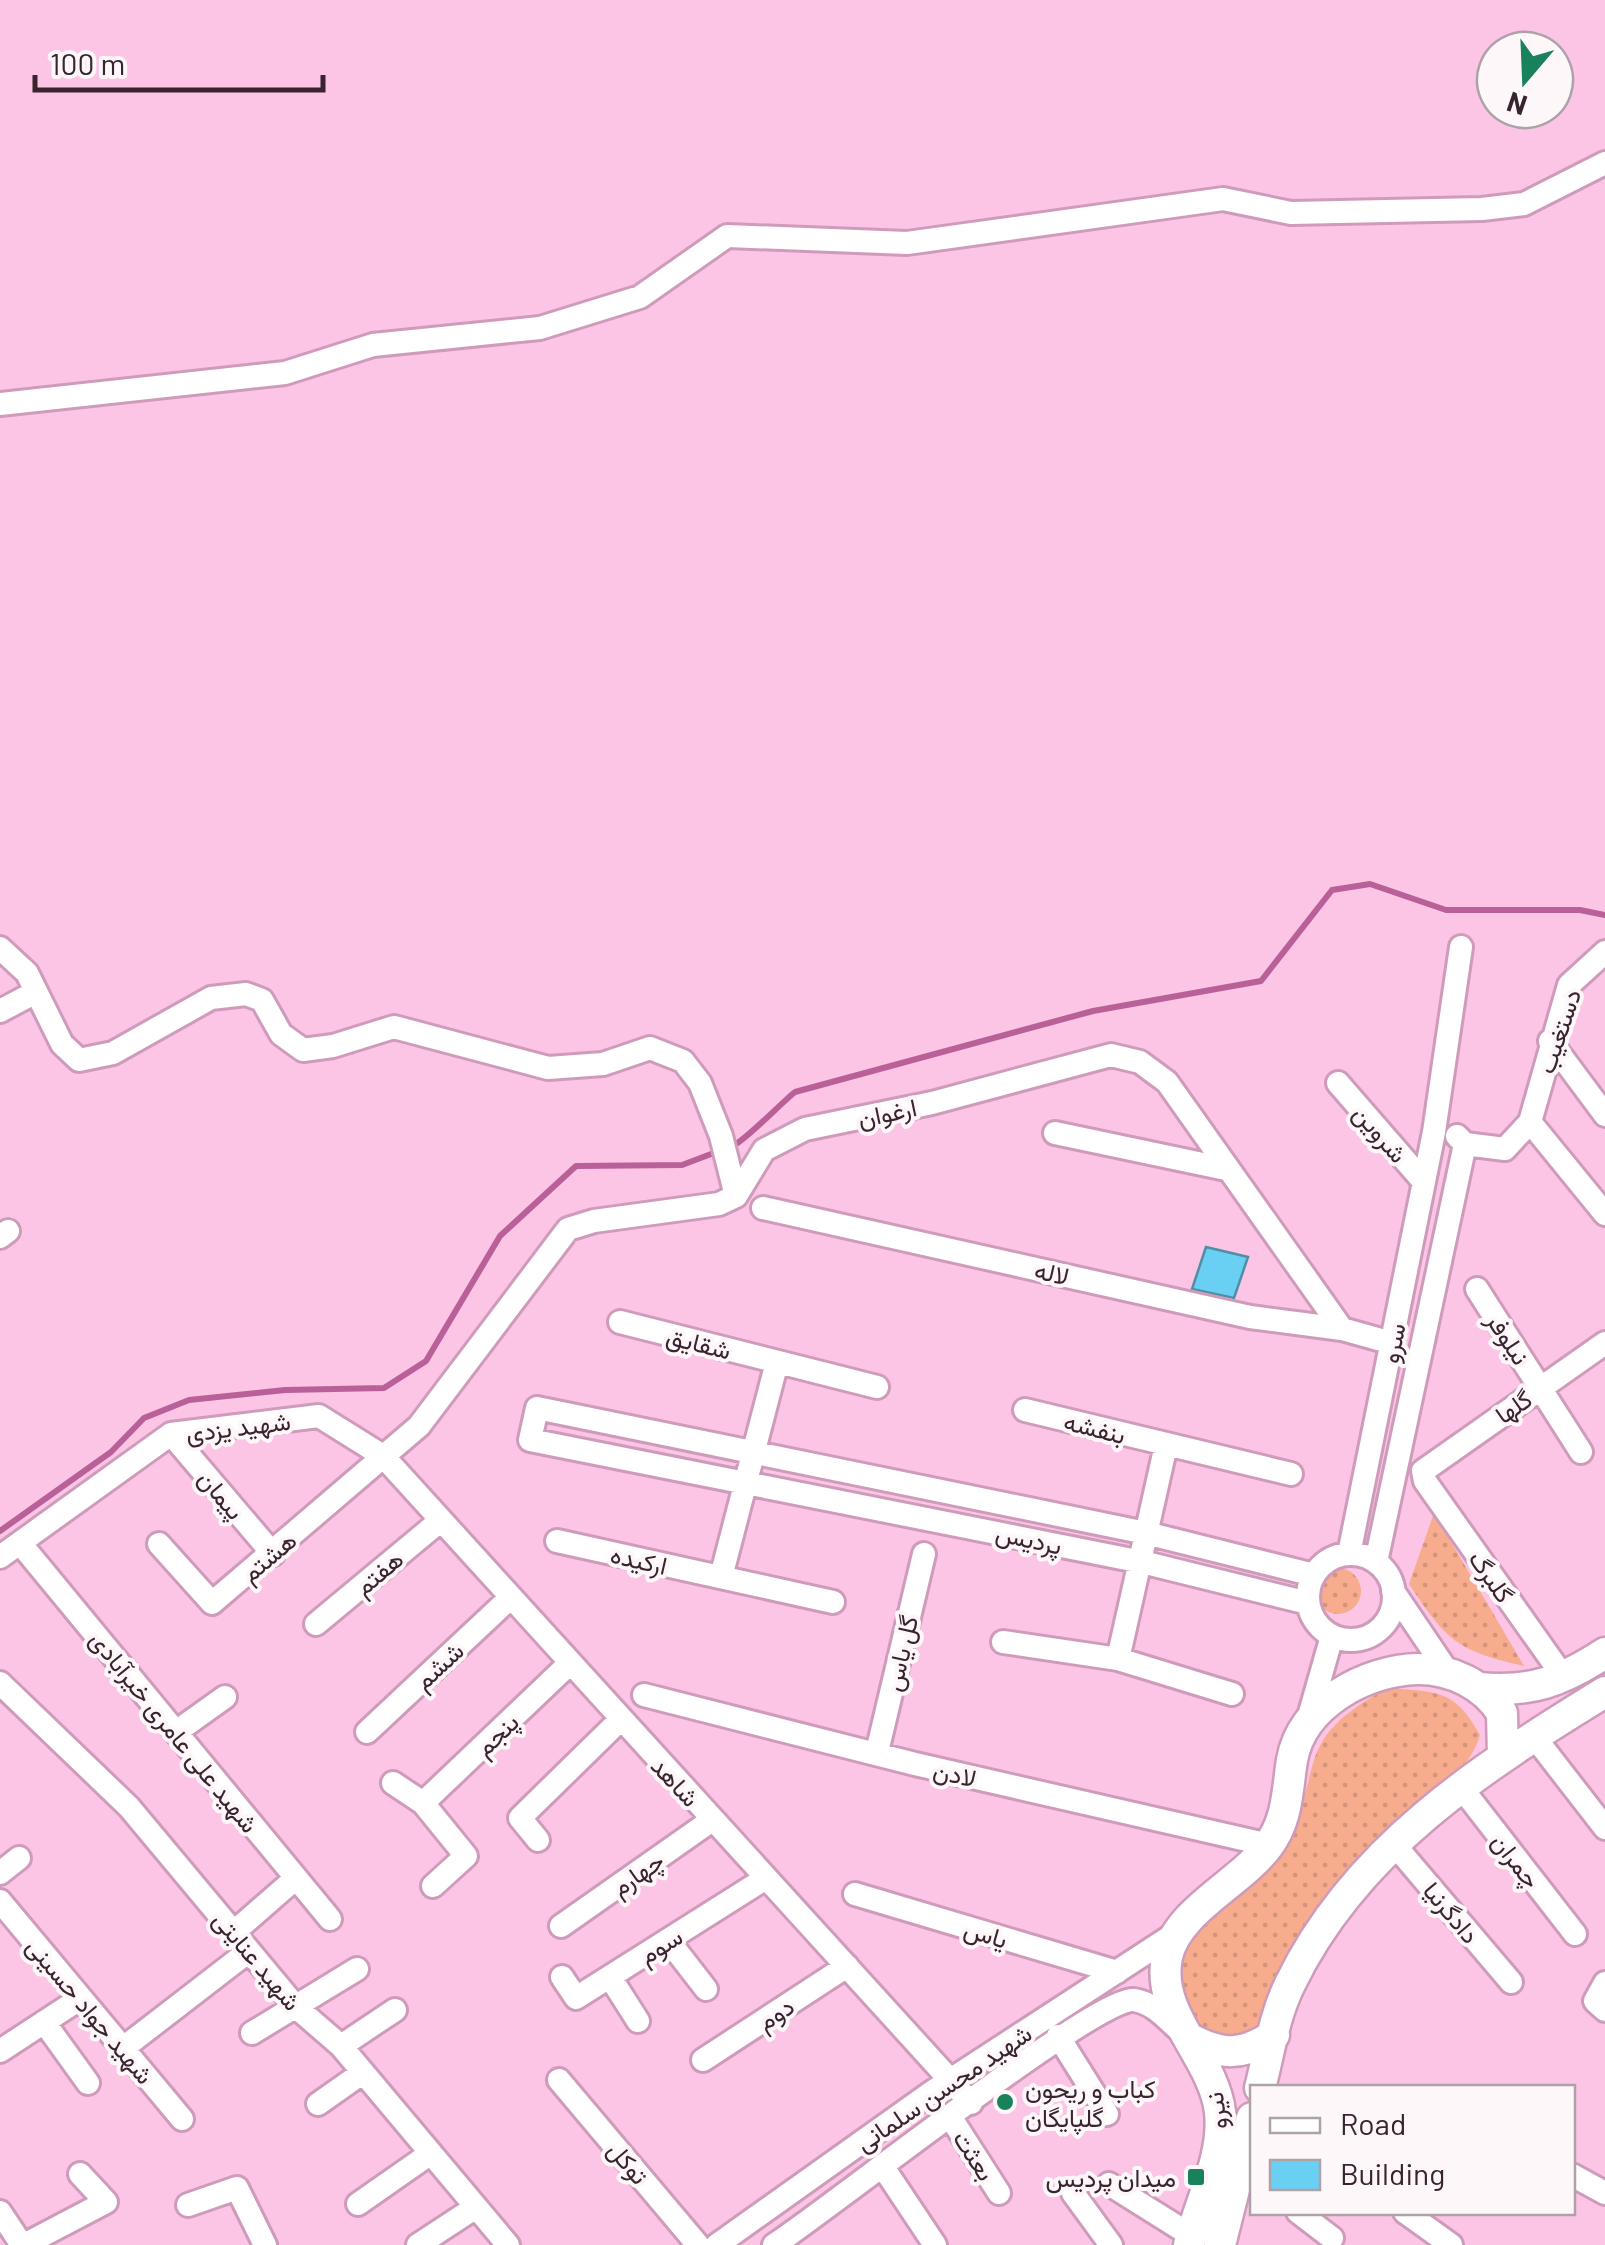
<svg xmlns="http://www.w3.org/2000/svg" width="1605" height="2245" viewBox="0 0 1605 2245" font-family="Barlow,Vazirmatn,sans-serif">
<defs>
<pattern id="grass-dots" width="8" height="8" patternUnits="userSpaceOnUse" patternTransform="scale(2.5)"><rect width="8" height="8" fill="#f7ac8d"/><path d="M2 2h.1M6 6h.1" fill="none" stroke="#d4947a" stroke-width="1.8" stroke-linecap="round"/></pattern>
</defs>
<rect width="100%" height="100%" fill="#fcc5e5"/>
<path fill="url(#grass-dots)" d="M1434,1513L1524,1666C1457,1651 1447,1641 1409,1584Z
M1315 1591a23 23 0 1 1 46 0a23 23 0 1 1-46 0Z
M1388,1688C1437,1692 1455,1689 1480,1735C1465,1785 1409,1805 1374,1841C1324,1892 1291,1961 1261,2024C1239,2043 1222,2037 1197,2029C1185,1998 1174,1977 1184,1945C1213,1917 1263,1880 1282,1847C1329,1769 1287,1742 1388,1688Z"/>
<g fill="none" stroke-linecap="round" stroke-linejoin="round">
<path stroke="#ba6099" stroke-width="6" d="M731,1147C744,1142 780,1104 795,1092L1093,1011L1261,981L1332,890L1370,884L1446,910H1580L1605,915
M0,1531L111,1452L144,1418L189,1400L285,1390L384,1388L426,1361L500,1236L576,1166L682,1165L719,1151"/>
</g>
<path fill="#6ad0f3" stroke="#4e8fa5" stroke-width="2.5" d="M1206,1247L1248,1257L1234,1298L1192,1289Z"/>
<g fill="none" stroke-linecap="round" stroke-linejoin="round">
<g stroke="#cf9bba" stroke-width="28">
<path id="minor" d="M0,404L285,373L373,345L540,328L640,297L727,236L907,243L1223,199L1291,213L1482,209L1524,204L1605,163
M0,948L27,973L62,1044L79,1060L113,1053L211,998L246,994L262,1000L281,1034L303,1050L333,1046L394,1027L548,1068L603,1064L650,1048L683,1061L700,1083L721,1136L736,1196
M0,1011L36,992
M1550,1041L1605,1115
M1338,1083L1424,1182
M1530,1122L1605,1214
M1055,1133L1226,1169
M1457,1136L1465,1144L1505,1149L1530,1122L1569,985L1605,952
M763,1208L1250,1317L1342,1329
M0,1237L8,1231
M1477,1289L1581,1452
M620,1322L877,1387
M1025,1410L1291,1474
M171,1434L273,1554
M557,1541L833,1602
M20,1543L330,1919
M159,1544L212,1603L419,1426L568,1229L594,1221L719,1204L736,1196L764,1150L805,1129L932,1103L1111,1055L1140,1062L1167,1082L1342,1329L1392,1343
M1349,1554L1434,1132L1461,947
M1308 1597a43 43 0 1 1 86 0a43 43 0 1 1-86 0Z
M0,1557L171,1434L319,1416L383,1456L971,2103
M1376,1562L1465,1144
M721,1577L777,1362
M1393,1591L1447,1671
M1308,1603L1142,1562L530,1440L537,1408L1146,1533L1314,1575
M316,1624L441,1520
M1003,1642L1118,1659L1232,1694
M1118,1659L1166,1445
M1565,1679L1425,1481L1423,1471L1605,1343
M0,1683L129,1807L296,2007L341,2046L508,2245
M644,1695L915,1764L1269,1845
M1308,1720L1332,1636
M176,1732L225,1697
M367,1732L510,1598
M1536,1739L1605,1828
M877,1752L924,1554
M393,1783L423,1803L466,1856L433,1886
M1460,1786L1575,1934
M423,1803L569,1664
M538,1840L520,1818L620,1720
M1393,1843L1511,1982
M0,1873L19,1858
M855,1894L1117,1972
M0,1901L182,2119
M561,1926L712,1820
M234,1932L296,1878
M668,1940L706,1989
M562,1977L576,1998L766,1878
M610,1977L638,2021
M1605,1983L1595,2001L1605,2010
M44,2022L88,2083
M252,2033L357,1969
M1058,2036L1107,2114
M341,2046L395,2010
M122,2049L249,1951
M0,2051L78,2000
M703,2060L847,1966
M559,2080L698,2245
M318,2104L362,2073
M951,2118L999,2193
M883,2167L935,2245
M1572,2175L1605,2193
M1109,2184L1192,2236
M1073,2193L1111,2245
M358,2204L431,2153
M188,2205L237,2188L265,2245
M0,2212L22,2245
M1298,2212L1332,2238
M1405,2212L1451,2245
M24,2245L106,2202L80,2174
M418,2245L476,2207
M717,2245L932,2092L1173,1935
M774,2245C827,2211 1098,1995 1134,2000C1153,2003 1165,2017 1178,2029"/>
</g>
<g stroke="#cf9bba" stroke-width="35">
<path id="major" d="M1479,1688C1531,1693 1562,1681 1605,1653
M1189,2038C1221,2056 1243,2056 1274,2035
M1260,2088C1269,2054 1274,2016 1290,1984C1355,1849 1481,1768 1605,1692
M1189,2245C1199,2203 1225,2156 1220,2112C1214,2058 1155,2014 1167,1957C1177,1910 1240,1884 1268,1846C1288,1820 1287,1791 1292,1760C1302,1704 1366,1670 1418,1669C1452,1669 1484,1685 1502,1713L1503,1757
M1220,2245L1252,2118"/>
</g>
<use href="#minor" stroke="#fff" stroke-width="22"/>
<use href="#major" stroke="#fff" stroke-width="30"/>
</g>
<g fill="#19815b" stroke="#fdf7fa" stroke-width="4">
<circle cx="1005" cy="2102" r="10"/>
<rect x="1186" y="2167" width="20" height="20" rx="5"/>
</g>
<g text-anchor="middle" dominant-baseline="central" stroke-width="8" stroke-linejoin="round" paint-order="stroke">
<g font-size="25" fill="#38232f" stroke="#fdf7fa">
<text transform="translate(1558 1031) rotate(-71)">دستغیب</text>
<text transform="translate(887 1112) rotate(-12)">ارغوان</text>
<text transform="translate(1381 1133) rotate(49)">شروین</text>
<text transform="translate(1052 1272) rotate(13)">لاله</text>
<text transform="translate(1509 1338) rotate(57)">نیلوفر</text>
<text transform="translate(699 1342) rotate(14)">شقایق</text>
<text transform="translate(1392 1343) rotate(-79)">سرو</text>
<text transform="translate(1513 1406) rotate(-35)">گلها</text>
<text transform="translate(238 1426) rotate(-7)">شهید یزدی</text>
<text transform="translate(1095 1427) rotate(14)">بنفشه</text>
<text transform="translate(222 1494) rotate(50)">پیمان</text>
<text transform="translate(1029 1538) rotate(12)">پردیس</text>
<text transform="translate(268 1556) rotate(-40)">هشتم</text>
<text transform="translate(639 1559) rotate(13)">ارکیده</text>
<text transform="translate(378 1572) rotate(-40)">هفتم</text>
<text transform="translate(1492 1576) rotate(55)">گلبرگ</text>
<text transform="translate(900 1653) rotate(-77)">گل یاس</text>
<text transform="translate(438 1665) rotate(-43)">ششم</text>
<text transform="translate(175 1731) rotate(51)">شهید علی عامری خیرآبادی</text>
<text transform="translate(496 1734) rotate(-44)">پنجم</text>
<text transform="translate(955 1773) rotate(13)">لادن</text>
<text transform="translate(676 1781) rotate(47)">شاهد</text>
<text transform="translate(1517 1860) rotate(52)">چمران</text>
<text transform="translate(637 1873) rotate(-35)">چهارم</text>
<text transform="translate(1452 1912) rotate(50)">دادگرنیا</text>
<text transform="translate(986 1933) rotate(16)">یاس</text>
<text transform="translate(660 1945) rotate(-32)">سوم</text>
<text transform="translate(258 1960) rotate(50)">شهید عنایتی</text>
<text transform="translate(91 2010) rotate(50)">شهید جواد حسینی</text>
<text transform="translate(775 2013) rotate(-33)">دوم</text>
<text transform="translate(943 2087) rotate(-34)">شهید محسن سلمانی</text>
<text transform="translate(1215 2111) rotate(-97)">نیرو</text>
<text transform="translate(975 2155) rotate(57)">بعثت</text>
<text transform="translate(629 2162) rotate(50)">توکل</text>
</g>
<g font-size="25" fill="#38232f" stroke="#fdf7fa" text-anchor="start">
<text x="1025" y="2088">کباب و ریحون<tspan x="1025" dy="29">گلپایگان</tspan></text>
<text x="1176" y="2177" text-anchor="end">میدان پردیس</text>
</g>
</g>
<rect x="1250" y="2085" width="325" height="130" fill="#fdf7fa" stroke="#aea2a9" stroke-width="2.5"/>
<rect x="1270" y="2118" width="50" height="15" fill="#ffffff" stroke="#aea2a9" stroke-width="2.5"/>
<text x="1340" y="2135" font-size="30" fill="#38232f">Road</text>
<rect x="1270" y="2160" width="50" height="30" fill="#6ad0f3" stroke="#aea2a9" stroke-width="2.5"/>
<text x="1340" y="2185" font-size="30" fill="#38232f">Building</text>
<g transform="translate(1525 80) rotate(199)"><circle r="48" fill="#fdf7fa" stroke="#aea2a9" stroke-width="2.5"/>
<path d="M0-8L18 38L0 25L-18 38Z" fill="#19815b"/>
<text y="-15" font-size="28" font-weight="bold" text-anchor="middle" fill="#38232f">N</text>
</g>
<path d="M35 75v15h288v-15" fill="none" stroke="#38232f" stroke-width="5"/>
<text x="50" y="75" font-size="30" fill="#38232f" stroke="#fdf7fa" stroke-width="8" paint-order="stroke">100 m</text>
</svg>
